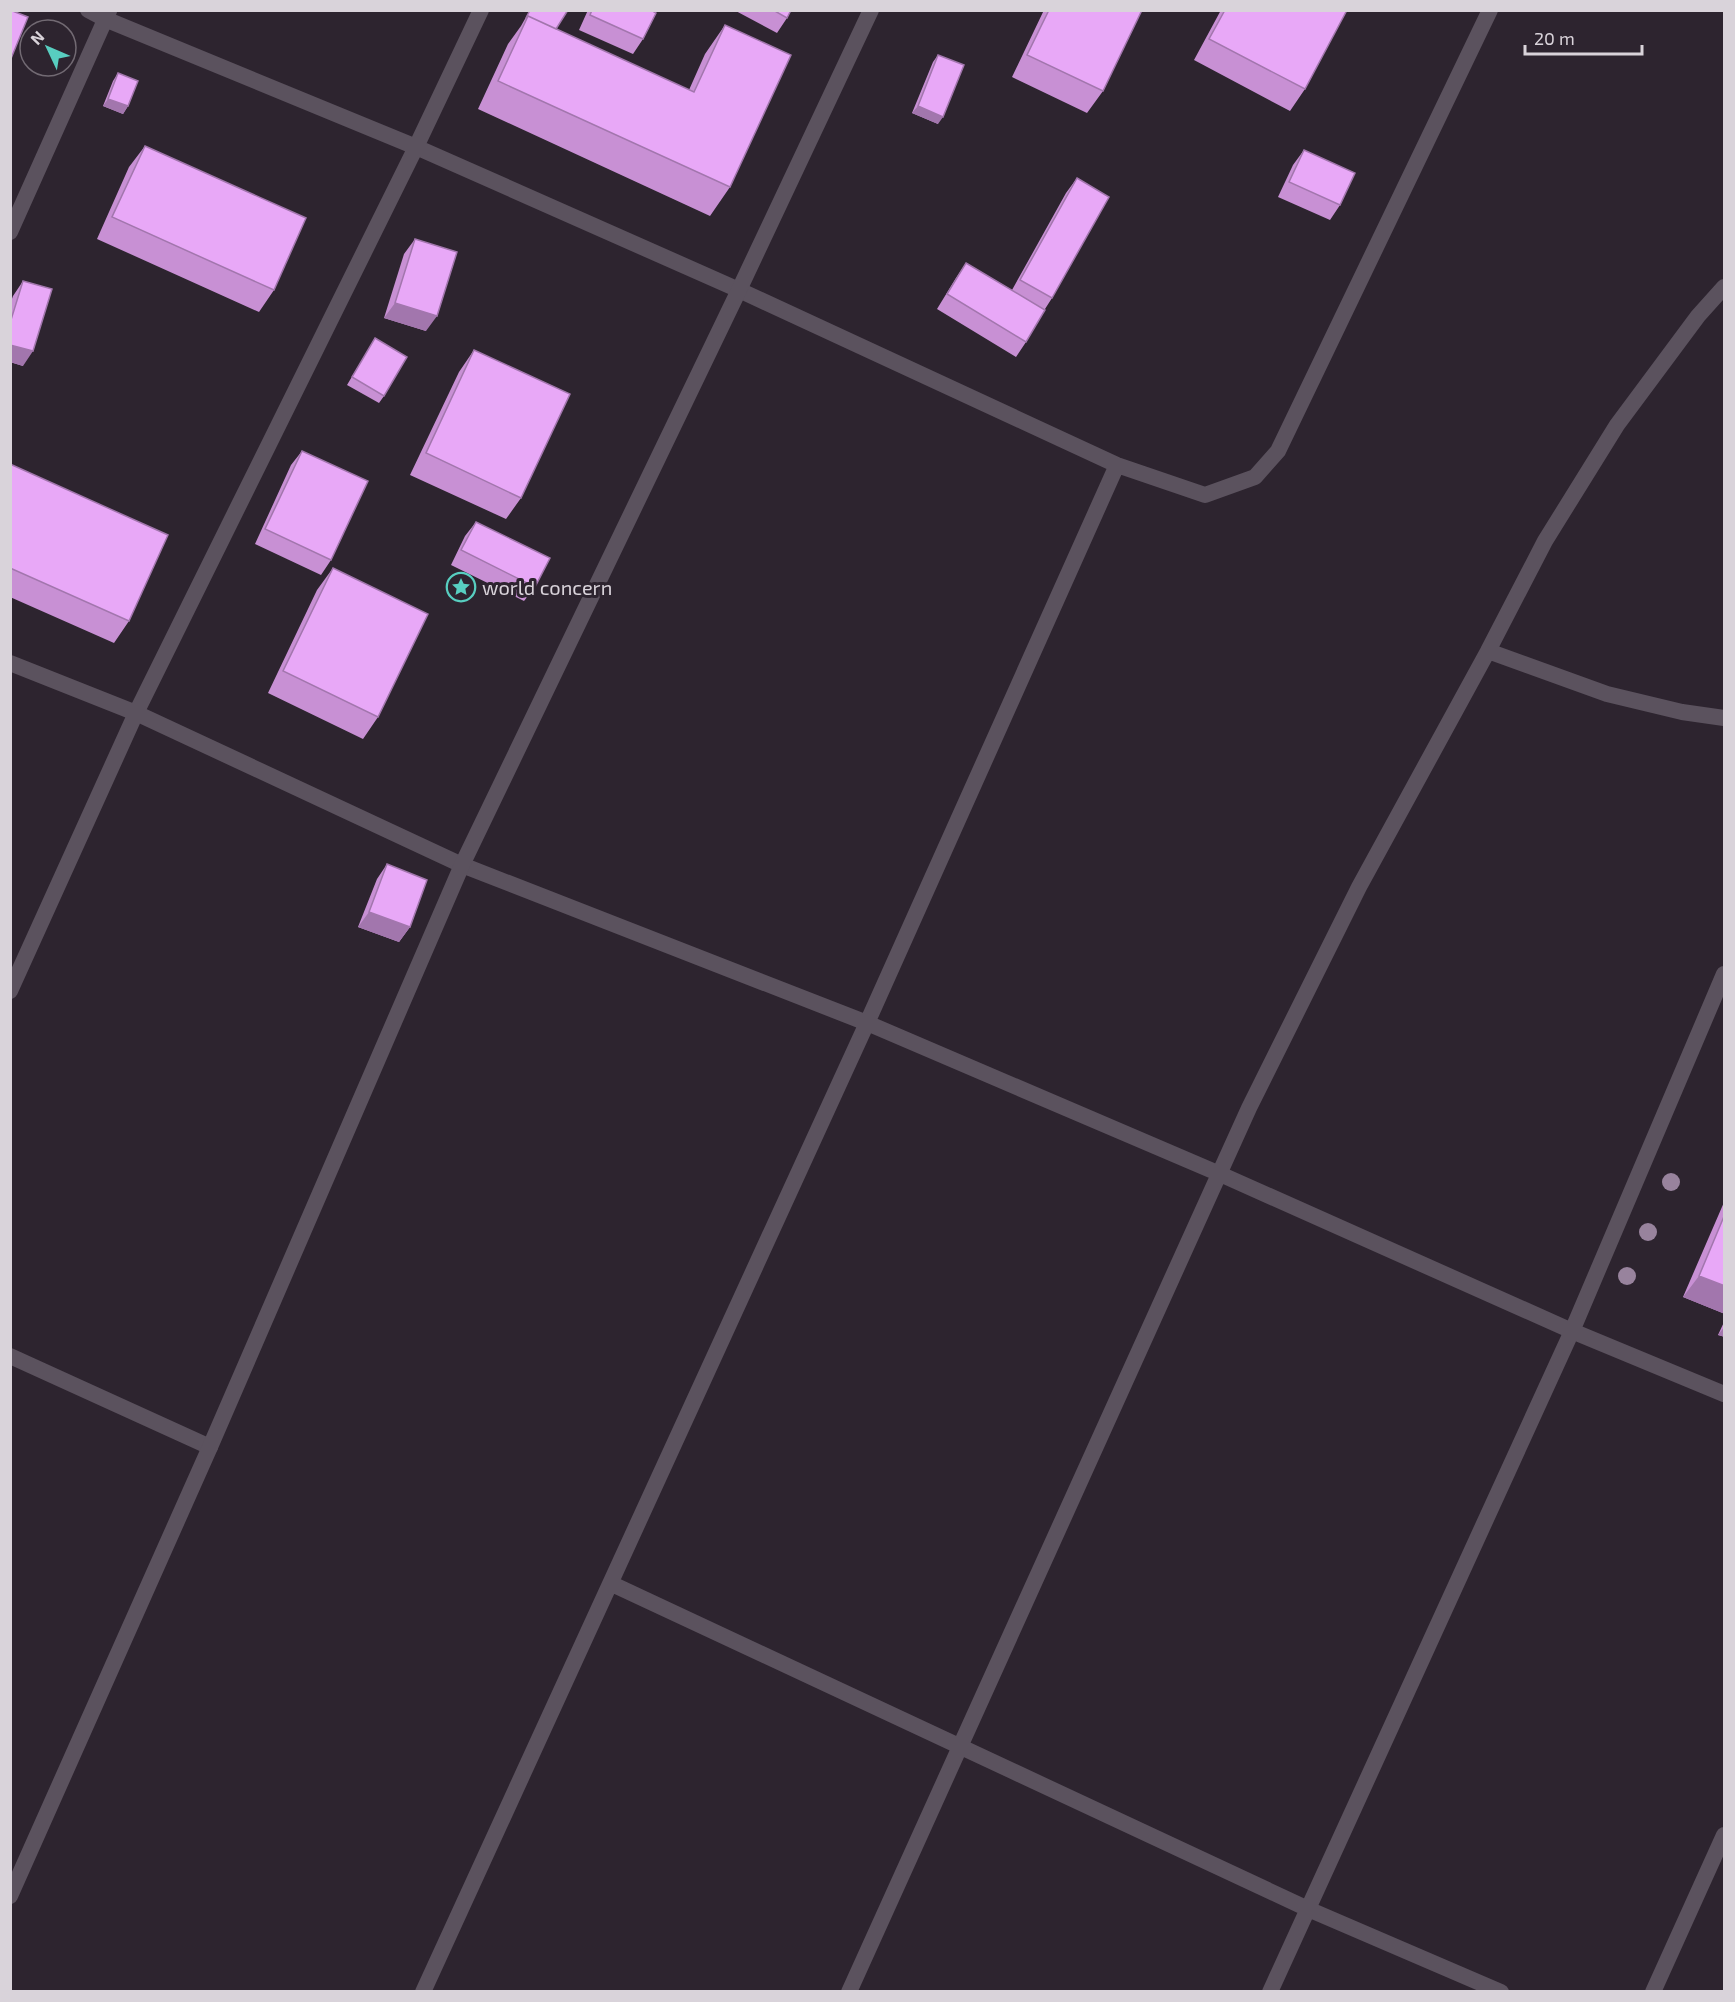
<svg xmlns="http://www.w3.org/2000/svg" width="1735" height="2002" viewBox="0 0 1735 2002" font-family="'Exo 2',sans-serif">
<rect width="100%" height="100%" fill="#2d242f"/>
<g fill="none" stroke-linecap="round" stroke-linejoin="round">
<path stroke="#5b525e" stroke-width="16" d="M88,10L105,19L416,147L739,290L1117,465L1205,495L1255,477L1278,451L1490,10
M10,232L109,11
M1488,651L1607,694L1682,712L1724,718
M10,663L136,713L462,865L867,1023L1220,1174L1572,1331L1724,1394
M10,991L136,713L416,147L481,10
M10,1356L210,1447
M612,1584L1308,1909L1501,1992
M423,1992L867,1023L1117,465
M849,1992L1249,1108L1359,887L1488,651L1545,541L1617,425L1698,316L1724,287
M1270,1992L1572,1331L1724,974
M1653,1992L1724,1835"/>
<path stroke="#5b525e" stroke-width="16" d="M10,1896L210,1447L462,865L739,290L871,10"/>
</g>
<g fill="#98839d">
<circle cx="1671" cy="1182" r="9"/>
<circle cx="1648" cy="1232" r="9"/>
<circle cx="1627" cy="1276" r="9"/>
</g>
<path fill="#c890d4" d="M530,10H568L556,29L689,90L705,54L725,25L730,187L710,216L478,109L508,44L521,26Z
M588,10H651L643,39L633,54L579,30Z
M734,10H791L787,18L777,33Z
M1044,10H1142L1103,91L1087,113L1012,77Z
M1221,10H1347L1305,89L1290,111L1194,60Z
M938,55V124L912,113L933,62Z
M118,73L128,106L123,114L103,106L113,81Z
M145,146L274,290L259,312L97,239L129,167Z
M1304,150L1340,205L1330,220L1278,197L1293,165Z
M1077,178L1052,298L1045,309L1026,342L1016,357L937,309L956,278L966,263L1012,290L1066,193Z
M415,239L426,331L384,318L404,254Z
M23,281V366L10,362V304L13,296Z
M375,338L384,396L379,403L347,385Z
M474,350L521,498L506,519L410,475L459,372Z
M302,451L331,560L321,575L255,544L291,465Z
M10,464L129,621L114,643L10,597Z
M476,522L535,587L524,601L451,565L465,536Z
M333,568L378,717L363,739L268,693L317,590Z
M387,864L410,927L399,942L358,927L377,879Z
M1725,1200V1314L1683,1297Z
M1725,1320V1337L1718,1335Z"/>
<path fill="#a276ad" d="M108,99L128,106L123,114L103,106Z
M918,106L943,117L938,124L912,113Z
M395,303L437,316L426,331L384,318Z
M10,345L33,351L23,366L10,362Z
M369,912L410,927L399,942L358,927Z
M1699,1276L1725,1286V1314L1683,1297Z
M1725,1326V1337L1718,1335Z"/>
<path fill="#e8a8f7" stroke="#a276ad" stroke-width="1.5" d="M10,10L28,17L10,61Z
M530,10H568L556,29L528,16L526,18Z
M592,10H651L656,13L643,39L590,15Z
M773,10H791L787,18Z
M1049,10H1142L1103,91L1027,55Z
M1225,10H1347L1305,89L1209,39Z
M528,16L694,92L725,25L791,55L730,187L498,81Z
M938,55L964,65L943,117L918,106Z
M118,73L138,81L128,106L108,99Z
M145,146L306,218L274,290L112,217Z
M1304,150L1355,173L1340,205L1289,182Z
M1077,178L1109,197L1052,298L1020,280Z
M415,239L457,252L437,316L395,303Z
M966,263L1045,310L1026,342L947,294Z
M23,281L52,289L33,351L10,345V323Z
M375,338L407,357L384,396L352,377Z
M474,350L570,394L521,498L426,453Z
M302,451L368,481L331,560L265,529Z
M10,464L168,535L129,621L10,568Z
M476,522L550,558L535,587L461,550Z
M333,568L428,614L378,717L283,671Z
M387,864L427,880L410,927L369,912Z
M1725,1214V1286L1699,1276Z"/>
<defs>
<g id="sight-ring" transform="scale(1.5)"><circle r="9.5" fill="#2d242f" stroke="#58cec0" stroke-width="1.5"/><path d="M0-6L1.8-2.2L6-1.7L2.9 1.2L3.7 5.4L0 3.3L-3.7 5.4L-2.9 1.2L-6-1.7L-1.8-2.2Z" fill="#58cec0"/></g>
</defs>
<g fill-rule="evenodd">
<use href="#sight-ring" x="461" y="587"/>
</g>
<g text-anchor="middle" dominant-baseline="central" stroke-width="6" stroke-linejoin="round" paint-order="stroke">
<g font-size="20" fill="#d9d3da" stroke="#2d242f" text-anchor="start">
<text x="482" y="587">world concern</text>
</g>
</g>
<rect width="1735" height="2002" fill="none" stroke="#d9d3da" stroke-width="24"/>
<g transform="translate(48 48) rotate(314)"><circle r="28" fill="#2d242f" stroke="#726a73" stroke-width="1.5"/>
<path d="M0-4.5L10 22L0 15L-10 22Z" fill="#58cec0"/>
<text y="-9" font-size="16" font-weight="bold" text-anchor="middle" fill="#d9d3da">N</text>
</g>
<path d="M1525 45v9h117v-9" fill="none" stroke="#d9d3da" stroke-width="3"/>
<text x="1534" y="45" font-size="18" fill="#d9d3da" stroke="#2d242f" stroke-width="4.5" paint-order="stroke">20 m</text>
</svg>
